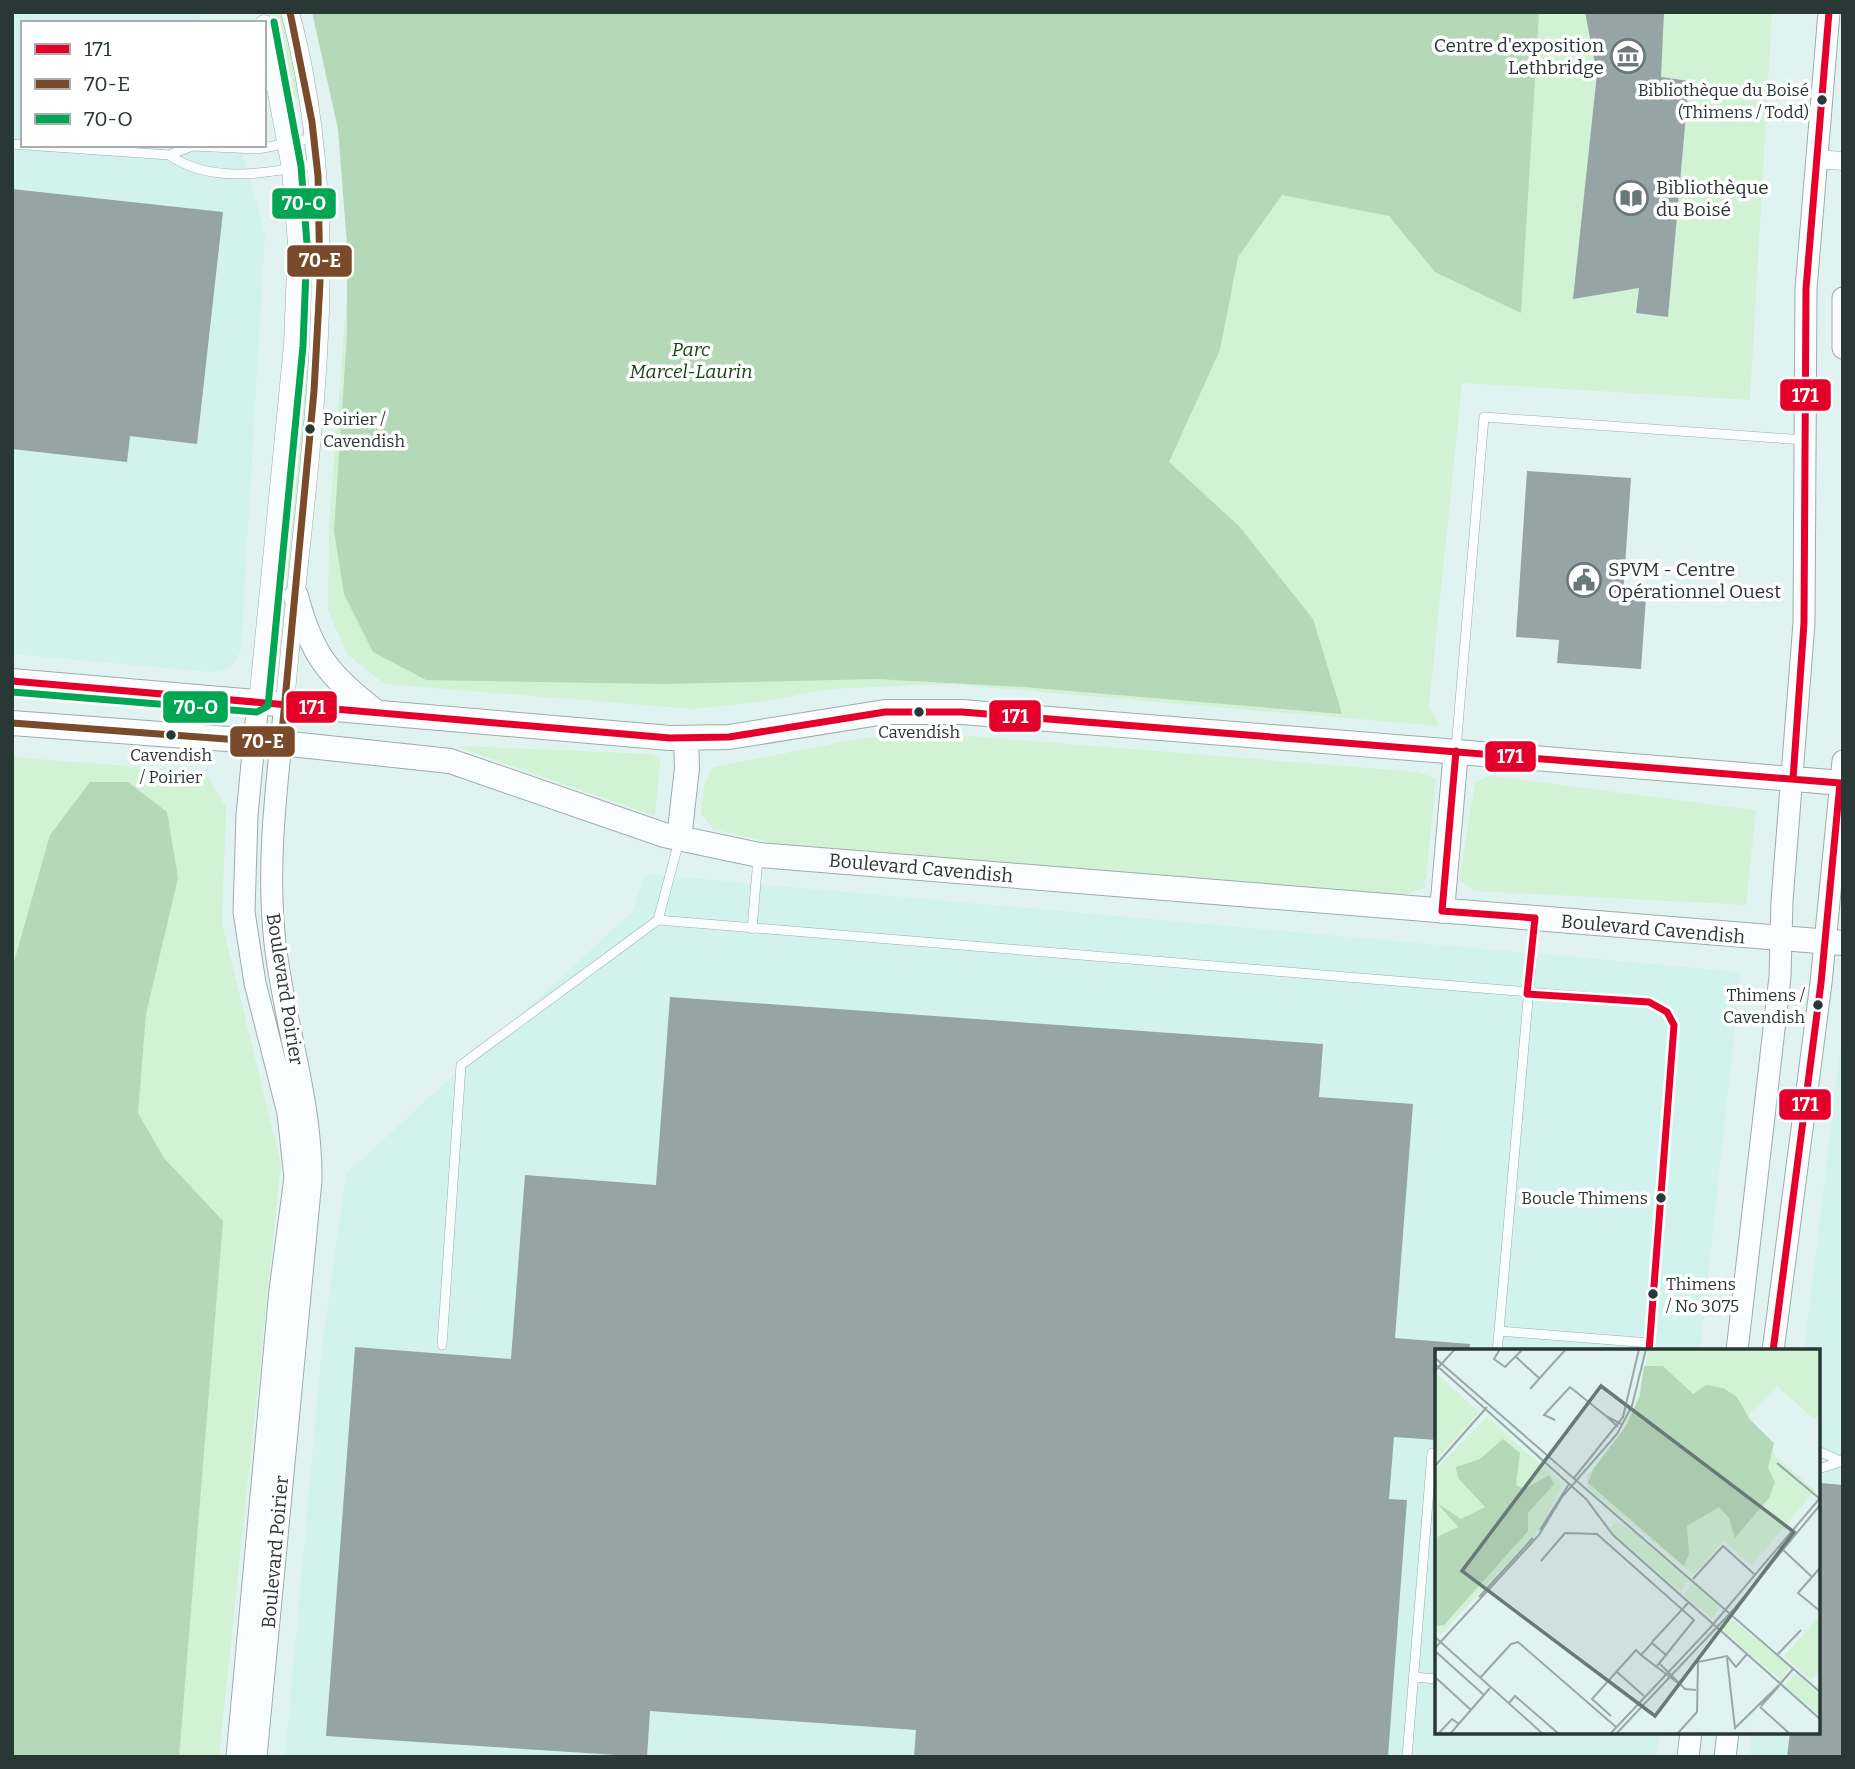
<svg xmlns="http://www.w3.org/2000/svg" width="1855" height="1769" viewBox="0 0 1855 1769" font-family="Bitter,serif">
<rect width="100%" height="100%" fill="#e1f3f1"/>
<path fill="#d2f2ee" d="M12,12H199L203,23H23V145H240L265,234L241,650L233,664L223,670L210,672L12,654Z
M646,874L1741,972L1700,1351H1437V1732H1660L1657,1757H285L322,1348L346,1174L631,913Z
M1843,1029V1757H1750L1752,1732H1818V1351H1804Z"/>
<path fill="#d1f2d5" d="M268,12H283L302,98L286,100Z
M315,12H1772L1750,400L1462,383L1429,707L1439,726L950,684L830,689L761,702L692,709L385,684L348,655L328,611L329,525L351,242L336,113Z
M315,217L311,351L283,654L270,653L302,218Z
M944,734L1418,772L1436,779L1425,888L1401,896L777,844L713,829L701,814L704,786L713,767L863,738Z
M462,746L653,754L660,761L655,816L461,748Z
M12,757L205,772L226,807L222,923L281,1164L219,1757H12Z
M1490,776L1756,810L1746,905L1475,891L1459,880L1475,782Z"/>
<path fill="#b5d8b9" d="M312,12H1539L1521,313L1435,272L1389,216L1282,195L1238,257L1220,350L1169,462L1239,526L1313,619L1342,714L1023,687L876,679L663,684L426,680L373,652L344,594L334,531L347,335V245L338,129Z
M90,782H128L167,812L178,878L146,1014L138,1113L164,1158L223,1221L179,1757H12V969L50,835Z"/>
<path fill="#96a4a5" d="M1585,12H1664L1661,77L1689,81L1668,317L1636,313L1639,288L1573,299L1597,74Z
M12,189L223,212L197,444L130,436L127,462L12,449Z
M1527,471L1631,478L1623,595L1646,597L1641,669L1557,663L1559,640L1516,637Z
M670,997L1323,1044L1319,1097L1413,1104L1395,1338L1470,1344L1469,1351H1437V1440L1394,1437L1389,1499L1407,1500L1388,1757H914L916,1730L650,1711L647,1757L326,1736L355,1347L511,1359L525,1175L656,1185Z
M1820,1483L1843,1485V1757H1787L1790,1732H1818Z"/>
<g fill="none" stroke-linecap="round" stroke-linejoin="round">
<g stroke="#9eacab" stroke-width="10">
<path id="service" d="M313,138L258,149L192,146L169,155C212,185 269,173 318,163
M12,144L23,145
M26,145L169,155
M1456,749L1484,417L1804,440
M658,920L679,841
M752,929L758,858
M1499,1331L1535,920
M442,1345L461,1065L658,920L1649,1002L1667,1012L1674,1025L1649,1351
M1497,1351L1499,1331L1650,1343
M1818,1451L1843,1462
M1818,1469L1840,1462
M1413,1677L1437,1679
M1407,1757L1432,1453L1437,1454"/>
</g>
<g stroke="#9eacab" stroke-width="19">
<path id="minor" d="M1817,159L1843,161
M258,702L293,345L297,244L291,168L264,24
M285,704C304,474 352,240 290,12"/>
</g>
<g stroke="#9eacab" stroke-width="23">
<path id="tertiary" d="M1843,298V348
M1737,1351L1780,977L1782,901L1804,623L1806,289L1829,12
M1773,1351L1821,983L1843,761
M237,1757L280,1290L295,1178L288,1113L255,983L244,912L247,815L258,702
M256,1757L311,1180C312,1100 284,1023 275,943C266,864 277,783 285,704
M1688,1757L1691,1732
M1725,1757L1728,1732"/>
</g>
<g stroke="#9eacab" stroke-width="26">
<path id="secondary" d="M296,596C311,654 329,676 376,712
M12,681L670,738L729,737L885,712H962L1843,783
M12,723L281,743L450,761L664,835L759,855L1843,943
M679,839L687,768L686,739
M1442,911L1456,751"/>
</g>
<use href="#service" stroke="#fafdfd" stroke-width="9"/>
<use href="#minor" stroke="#fafdfd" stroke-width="18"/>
<use href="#tertiary" stroke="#fafdfd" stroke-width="21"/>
<use href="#secondary" stroke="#fafdfd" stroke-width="24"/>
<g stroke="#fff" stroke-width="12">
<path id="bus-1" d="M12,681L670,738L729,737L885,712H962L1840,783L1821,983L1773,1351
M1456,751L1442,911L1535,918L1527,994L1649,1002L1667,1012L1674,1025L1649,1351
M1793,779L1804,623L1806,289L1829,12"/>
</g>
<g stroke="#fff" stroke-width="12">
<path id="bus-2" d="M12,723L281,743L314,391L320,282L318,176L312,122L290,12"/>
</g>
<g stroke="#fff" stroke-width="12">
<path id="bus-3" d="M12,692L257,712L268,706L303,346L307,244L301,166L274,22"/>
</g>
<use href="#bus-1" stroke="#e4002b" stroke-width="7"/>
<use href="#bus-2" stroke="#7a4b2a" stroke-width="7"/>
<use href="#bus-3" stroke="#00a651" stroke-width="7"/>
</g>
<defs>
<g id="museum-ring" transform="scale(1.75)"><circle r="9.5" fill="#fff" stroke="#697977" stroke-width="1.5"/><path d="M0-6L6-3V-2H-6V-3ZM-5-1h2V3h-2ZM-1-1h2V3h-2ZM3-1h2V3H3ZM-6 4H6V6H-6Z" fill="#697977"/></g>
<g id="library-ring" transform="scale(1.75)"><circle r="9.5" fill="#fff" stroke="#697977" stroke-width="1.5"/><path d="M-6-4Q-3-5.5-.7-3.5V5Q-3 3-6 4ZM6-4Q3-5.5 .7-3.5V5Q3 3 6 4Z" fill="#697977"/></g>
<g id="civic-ring" transform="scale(1.75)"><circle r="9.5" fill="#fff" stroke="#697977" stroke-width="1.5"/><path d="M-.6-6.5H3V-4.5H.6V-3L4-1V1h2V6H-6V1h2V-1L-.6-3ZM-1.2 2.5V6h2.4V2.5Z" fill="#697977"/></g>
</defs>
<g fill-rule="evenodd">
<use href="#museum-ring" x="1628" y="56"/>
<use href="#library-ring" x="1631" y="198"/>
<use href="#civic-ring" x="1584" y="580"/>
</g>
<g fill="#293735" stroke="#fff" stroke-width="2.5">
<circle cx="1822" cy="100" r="6"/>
<circle cx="310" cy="429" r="6"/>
<circle cx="919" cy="712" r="6"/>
<circle cx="171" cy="735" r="6"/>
<circle cx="1818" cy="1005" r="6"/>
<circle cx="1661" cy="1198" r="6"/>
<circle cx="1653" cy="1294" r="6"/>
</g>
<g text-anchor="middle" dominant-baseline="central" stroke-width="7" stroke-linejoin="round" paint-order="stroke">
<g font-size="17" fill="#293735" stroke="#fff" text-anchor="end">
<text x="1809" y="90">Bibliothèque du Boisé<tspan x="1809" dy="22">(Thimens / Todd)</tspan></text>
<text x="323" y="419" text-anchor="start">Poirier /<tspan x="323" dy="22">Cavendish</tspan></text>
<text x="919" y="732" text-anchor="middle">Cavendish</text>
<text x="171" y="755" text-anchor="middle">Cavendish<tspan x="171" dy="22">/ Poirier</tspan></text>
<text x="1805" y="995">Thimens /<tspan x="1805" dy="22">Cavendish</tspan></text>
<text x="1648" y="1198">Boucle Thimens</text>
<text x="1666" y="1284" text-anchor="start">Thimens<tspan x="1666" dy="22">/ No 3075</tspan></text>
</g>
<g font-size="19" fill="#293735" stroke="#fff" text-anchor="start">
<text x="1604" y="45" text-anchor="end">Centre d'exposition<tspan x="1604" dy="22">Lethbridge</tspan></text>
<text x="1656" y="187">Bibliothèque<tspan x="1656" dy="22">du Boisé</tspan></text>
<text x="1608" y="569">SPVM - Centre<tspan x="1608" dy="22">Opérationnel Ouest</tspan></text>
</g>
<g font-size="19" font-style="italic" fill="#144610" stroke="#fff">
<text x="691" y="349">Parc<tspan x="691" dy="22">Marcel-Laurin</tspan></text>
</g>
<g font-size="19" fill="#293735" stroke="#fff">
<text transform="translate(921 868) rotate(5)">Boulevard Cavendish</text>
<text transform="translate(1653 929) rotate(5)">Boulevard Cavendish</text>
<text transform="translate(285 989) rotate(81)">Boulevard Poirier</text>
<text transform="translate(275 1552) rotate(-85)">Boulevard Poirier</text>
</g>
</g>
<g transform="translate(1435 1349)">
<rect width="385" height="385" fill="#e1f3f1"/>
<path d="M214,0H385V67L378,69L342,37L314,65L341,108L380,141L317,216L288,192L259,226L152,139V127L183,90L200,58ZM2,25L44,63L0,112V27ZM52,68L126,134V139L104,181L5,286L0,281V121ZM180,173L198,182L254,231L245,242L180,186L175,180ZM258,234L285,259L277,269L249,246ZM385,267V321L376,331L349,307ZM297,270L355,318L346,331L286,280ZM361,325L385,346V367L350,337Z" fill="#d1f2d5"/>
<path d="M209,17H228L258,45L271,36L288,39L302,48L315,71L339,94L333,119L340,133L334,149L300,189L294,169L284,158L252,177L254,205L249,217L153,134L159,119L191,77L205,46ZM68,90L85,104L81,136L90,140L114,126L119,135L93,164V182L9,276L0,277V189L23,178L2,154L26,170L50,158L23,129L21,118L45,110Z" fill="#b5d8b9"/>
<path fill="none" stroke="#97a8a6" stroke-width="2" d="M65,0L59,10L70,18L88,0M81,8L104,29M0,9L385,343M0,15L151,150L178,186L385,370M0,22L20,0M95,40L131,0M120,71L109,66L135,38L171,67M183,78L171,67L186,75M342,114L385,150M0,117L52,58M139,129L188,68L204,0M105,181L134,135M345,198L377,228M106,212L130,184L162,185L259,271L222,317M385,219L363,244L385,262M258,230L288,197L319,225M44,248L98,189M0,288L108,385M217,293L254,253M0,299L104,186L127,148L182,85L197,57L211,0M0,302L49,346M343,305L366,281M232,307L217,294L206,306L243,334M292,309L300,379L345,335M225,315L250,340L261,341M182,323L209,347M0,328L36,361M45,329L76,295L83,293L181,378M345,335L359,319M74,354L80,347L124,385M326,357L344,337M325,358L355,385M176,367L157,350L201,301L206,306M3,385L17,370L24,375M15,385L55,339M175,385L275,279L385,149M181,385L299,260L385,156M242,385L262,363L263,313L292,307L301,318L312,305"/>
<path fill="#697977" fill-opacity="0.15" stroke="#697977" stroke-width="3.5" d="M166,37L359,183L220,367L27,222Z"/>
<rect width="385" height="385" fill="none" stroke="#293735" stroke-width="3.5"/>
</g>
<g stroke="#fff" stroke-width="2.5">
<rect x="271" y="187" width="66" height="33" rx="7" fill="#00a651"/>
<rect x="286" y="244" width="67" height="34" rx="7" fill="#7a4b2a"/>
<rect x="1779" y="378" width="53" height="34" rx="7" fill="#e4002b"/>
<rect x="285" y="690" width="53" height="34" rx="7" fill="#e4002b"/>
<rect x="162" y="690" width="67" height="34" rx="7" fill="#00a651"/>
<rect x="988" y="699" width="54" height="34" rx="7" fill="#e4002b"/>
<rect x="229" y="725" width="67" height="33" rx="7" fill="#7a4b2a"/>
<rect x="1484" y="740" width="53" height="33" rx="7" fill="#e4002b"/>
<rect x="1778" y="1088" width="54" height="33" rx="7" fill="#e4002b"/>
</g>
<g font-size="19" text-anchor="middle" font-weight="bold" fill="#fff">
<text x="304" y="210">70-O</text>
<text x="320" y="267">70-E</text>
<text x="1805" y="402">171</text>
<text x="312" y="714">171</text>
<text x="196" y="714">70-O</text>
<text x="1015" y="723">171</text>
<text x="263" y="748">70-E</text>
<text x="1510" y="763">171</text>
<text x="1805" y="1111">171</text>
</g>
<rect width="1855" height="1769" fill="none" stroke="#293735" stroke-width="28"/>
<rect x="21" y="21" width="245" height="126" fill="#ffffff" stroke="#a9afae" stroke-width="2"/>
<rect x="35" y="44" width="35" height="10" fill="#e4002b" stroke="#a9afae" stroke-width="2"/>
<text x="84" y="56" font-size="21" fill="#293735">171</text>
<rect x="35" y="79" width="35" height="10" fill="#7a4b2a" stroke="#a9afae" stroke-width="2"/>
<text x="84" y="91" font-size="21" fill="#293735">70-E</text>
<rect x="35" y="114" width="35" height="10" fill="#00a651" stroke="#a9afae" stroke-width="2"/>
<text x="84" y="126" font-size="21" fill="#293735">70-O</text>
</svg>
